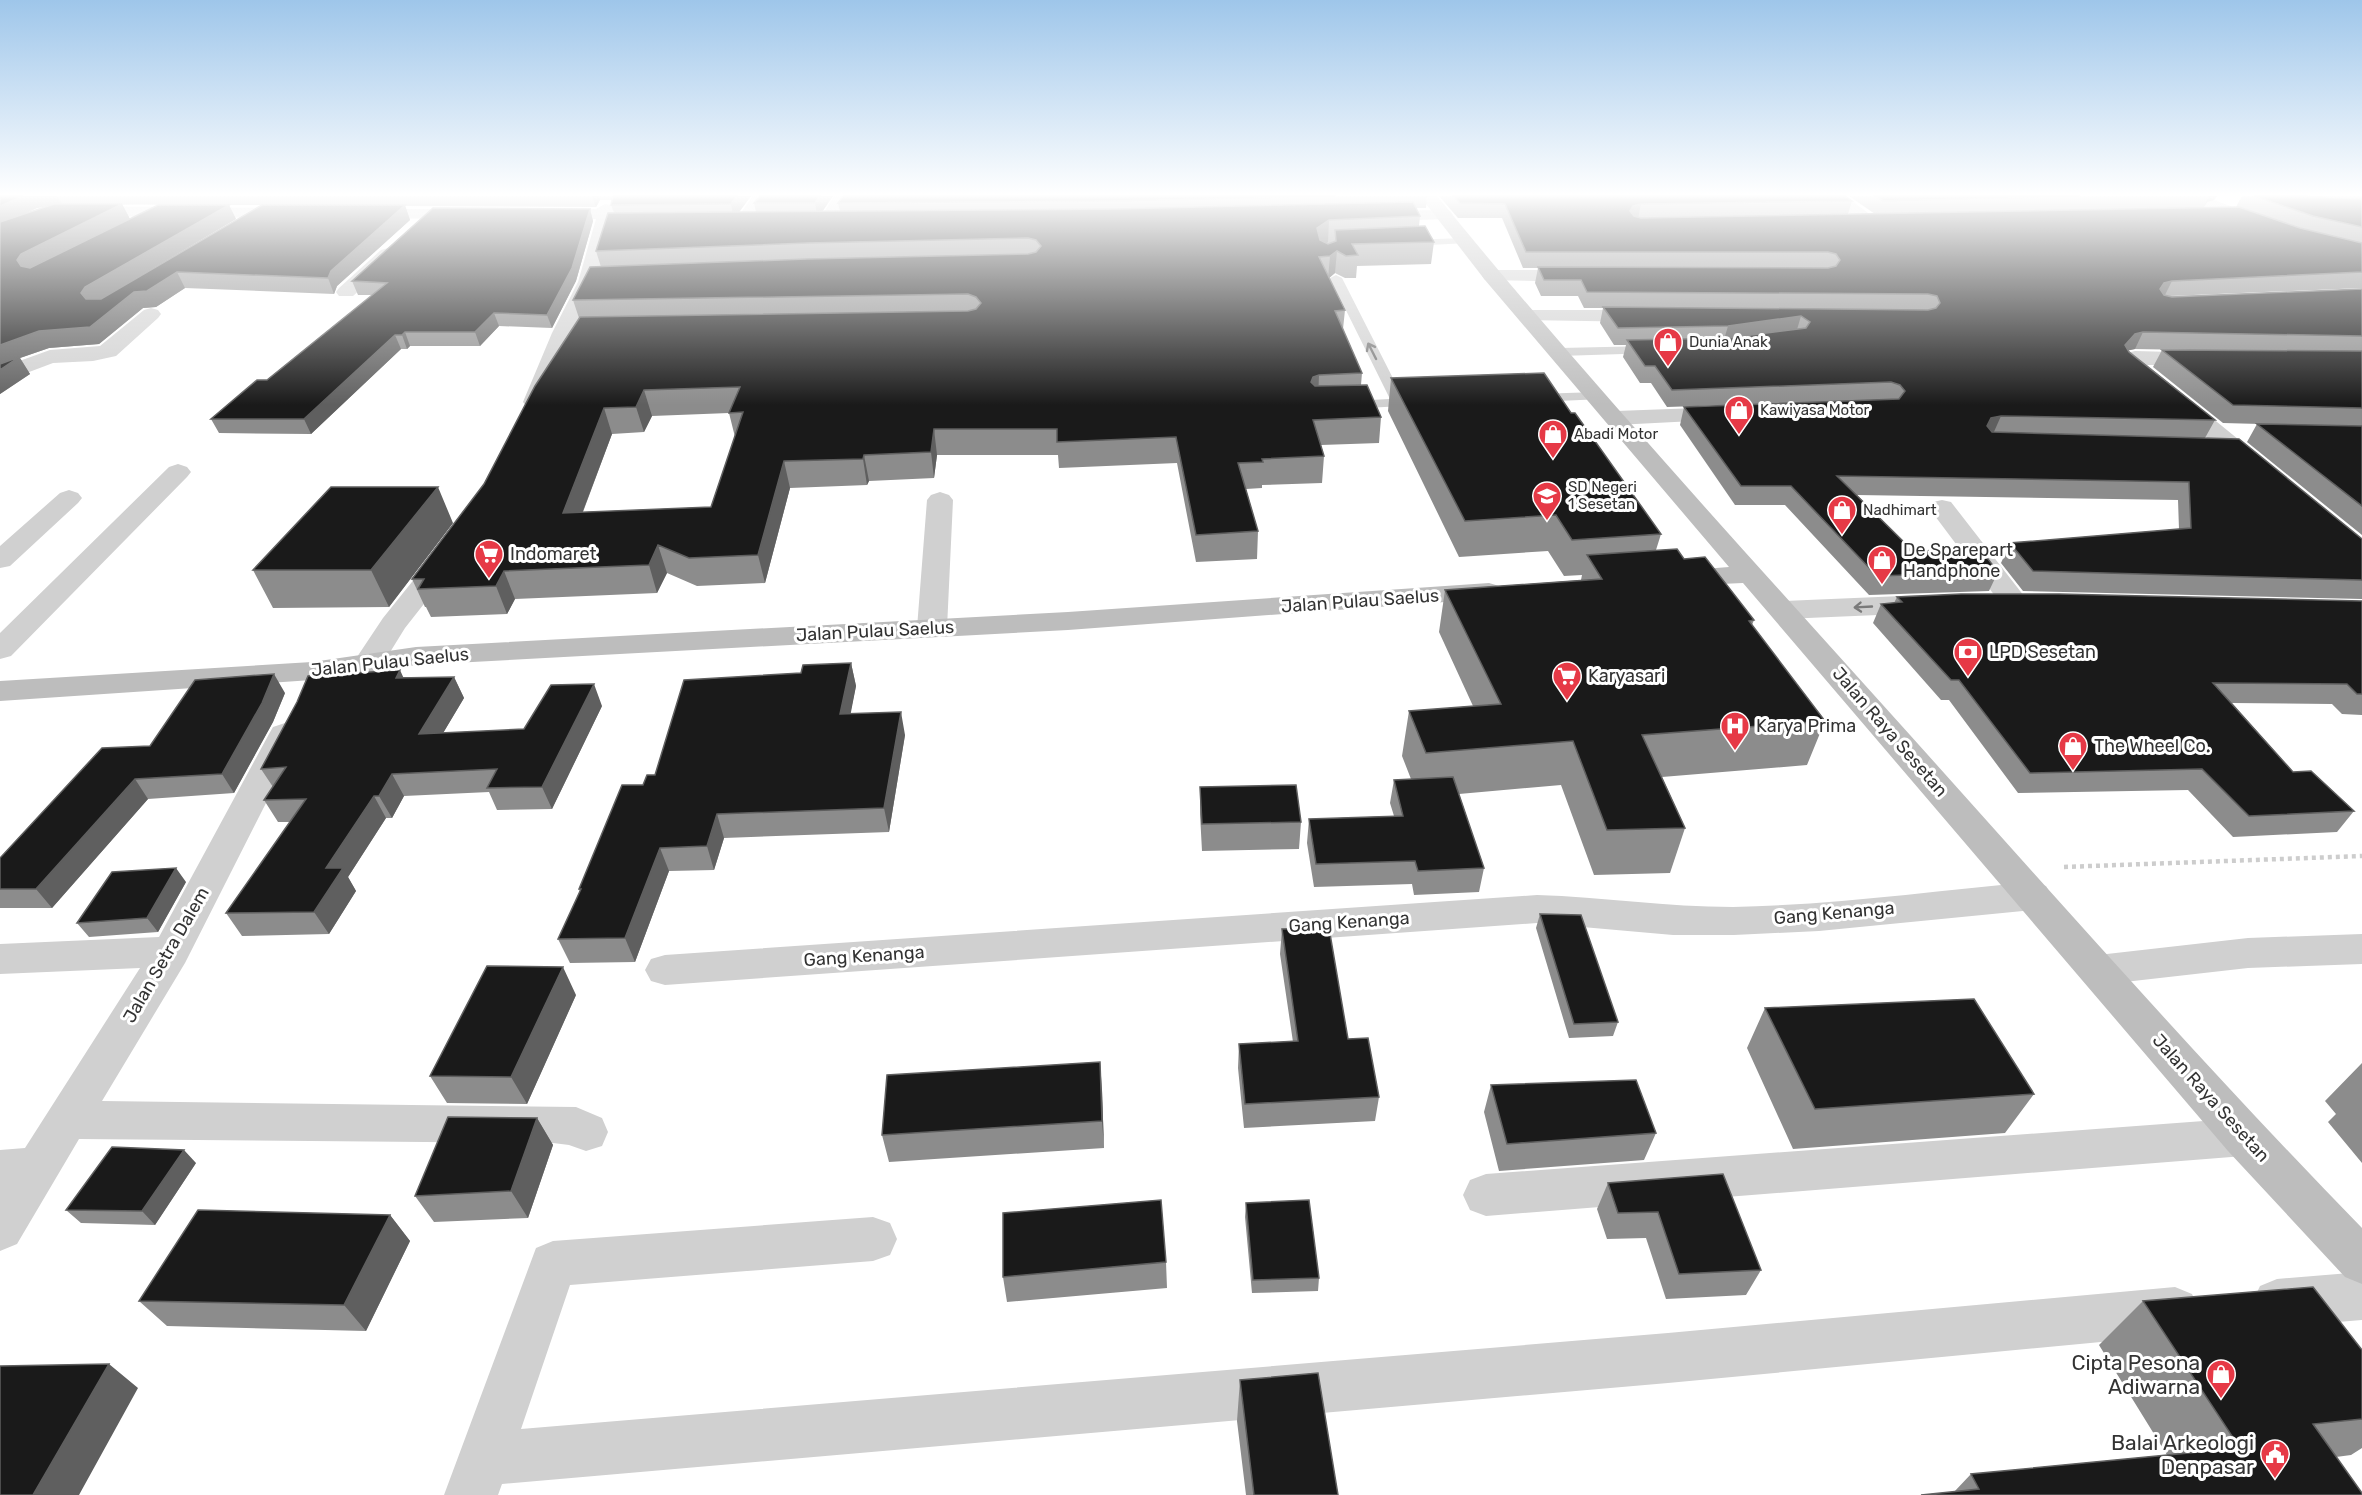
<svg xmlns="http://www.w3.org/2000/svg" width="2362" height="1495" viewBox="0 0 2362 1495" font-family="Rubik,sans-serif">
<rect width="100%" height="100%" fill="#fff"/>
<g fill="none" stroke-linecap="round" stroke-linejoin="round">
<path stroke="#cdcdcd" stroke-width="4.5" stroke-dasharray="4 4" stroke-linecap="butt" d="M2064,867L2362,856"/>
<path fill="#d0d0d0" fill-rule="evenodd" d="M1465,238L1470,241L1469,243L1408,246L1403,243L1408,240Z
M1336,275L1342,278L1403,398L1420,399L1422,402L1420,405L1349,409L1342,405L1349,401L1390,399L1330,278Z
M1650,346L1656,350L1654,353L1560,356L1554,352L1560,348Z
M1598,392L1603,393L1605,396L1603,399L1535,402L1528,398L1535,394Z"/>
<path fill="#d0d0d0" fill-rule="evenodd" d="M753,196H771L747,229H735L732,225Z
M834,196H851L831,229H819L816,225Z
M1825,196H1845L1882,223L1879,227H1867Z
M2179,196H2203L2263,218L2266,222L2263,226H2251L2182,200Z
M605,204L611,205C625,227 584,310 574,332C564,355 556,379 547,402L543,407L535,409L527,407L523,402L552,333L578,282L596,219H546L540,218L537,214L540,210L546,209H596Z
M62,206L293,208L299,209L302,213L299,217L293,218L62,216L49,219L0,239V227L38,210Z
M363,209H470L476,210L479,214L476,218L470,219L357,218L354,214L357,210Z
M1444,210L1450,211L1453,215L1450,219L1376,221L1370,220L1367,216L1370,212L1376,211Z
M388,248L395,250L397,254L395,258L353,296H339L336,292L339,288L381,250Z
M1492,270H1581L1588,272L1591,276L1588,280L1581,282L1485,280L1482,276L1485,272Z
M151,308L158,310L161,314L158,318L116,356L93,361L53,363L0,383V368L50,350L100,346L144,310Z
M1528,310H1647L1654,312L1657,316L1654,320L1647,322L1521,320L1518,316L1521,312Z
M2135,351L2212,353L2215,358L2212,363L2204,365H2147L2265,461L2268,466L2265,471L2256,473L2247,471L2122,367L2119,362L2127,353Z
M1725,407L1733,409L1737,414L1733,419L1616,425L1608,423L1604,418L1608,413L1616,411Z
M178,464L187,467L191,472L187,477L11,656L0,659V633L169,467Z
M69,490L78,493L82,498L78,503L10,566L0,568V546L60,493Z
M940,492L949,495L953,500L947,628L942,634L932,637L922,634L917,628L927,500L931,495Z
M1942,500L1951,502L2024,596L2028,602L2024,608L2014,611L2004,608L1929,508L1933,502Z
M446,550L456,552L460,558L405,628L379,670L368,672L357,670L353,663L383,618L436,552Z
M1925,595L1935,598L1939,604L1935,610L1925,613L1784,619L1774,616L1769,610L1774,604L1784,601Z
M285,723L297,727L301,734L185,963L102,1101L576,1107L602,1118L608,1132L602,1146L586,1151L569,1145L553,1143L79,1139L17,1244L0,1251V1150L25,1148L140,968L0,974V944L159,937L269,734L273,727Z
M2033,882L2046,886L2052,896L2046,906L2033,910L1819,931L1734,935H1673L1537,923L665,985L651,981L645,970L651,959L665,955L1537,895C1603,897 1667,907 1733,907C1833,905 1933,891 2033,882Z
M2362,934V964L2248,968L2098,985L2084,981L2078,970L2084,959L2098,955L2248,938Z
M2244,1118L2260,1123L2266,1137L2260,1151L2244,1156L1486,1216L1470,1210L1463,1195L1470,1180L1486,1174Z
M873,1217L890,1223L897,1239L890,1255L873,1261L570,1285L521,1429L1668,1333L2175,1287L2192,1294L2200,1311L2192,1328L2175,1335L1668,1383L502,1484L498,1495H444L536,1248L553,1241Z
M2362,1272V1320L2277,1327L2260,1320L2252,1303L2260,1286L2277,1279Z"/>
<path fill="#bdbdbd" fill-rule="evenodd" d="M1420,196H1437C1588,381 1750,557 1910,735C2059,901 2206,1068 2362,1228V1284L2345,1277L2228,1151L1743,583L1675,586L1665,584L1661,578L1665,572L1729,567L1485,280Z
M1489,583L1499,586L1503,592L1499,598L1068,630L416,665L312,680L0,701V681L312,662L416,647L1068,612Z"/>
</g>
<path fill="#8c8c8c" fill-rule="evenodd" d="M0,196H751L739,212H756L754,203L760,196H833L822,211H840L838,203L843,196H1427L1426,208H1416L1420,216L1419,226L1434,242L1431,264L1357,266L1356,278H1345L1335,273L1329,278L1345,310L1343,329L1362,373L1361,385L1381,417L1379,443L1321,445L1324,456L1322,483L1262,485V488L1246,489L1258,531L1257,559L1196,562L1177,463L1059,468L1058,455H937L934,478L869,481L867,485L790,488L765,583L697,586L667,573L657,593L515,599L507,614L431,617L426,607H425L412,579L484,484L579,318L573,300L601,267L596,251L614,213L611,205L612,200H600L596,207L405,206L410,220L337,286L334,294L185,288L156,307L143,308L99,344L49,348L20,358L30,374L0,394ZM80,204L198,205L130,219L122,204ZM229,205H261L106,296L236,219ZM46,206L22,215L37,208ZM729,413L735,437L711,507L583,512L612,434L644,432L652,416Z
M1439,196H1845L1852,201L1848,214H1875L1849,196H2217L2214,200L2207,202L2204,207H2236L2242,196H2362V288L2170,296L2362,289V535L2247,442L2257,424L2336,426L2223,423L2153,367L2162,350L2246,351L2135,349L2128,350L2215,420L2205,438L2149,437L2362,539V599L2023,591L2001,563L2010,543L2179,529L2178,500L1857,495L1914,552L1998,572L1989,591L1869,595L1785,505H1735L1680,425L1684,407L1786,403L1667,407L1651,383H1640L1623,357L1626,345H1614L1600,323L1603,308H1584L1578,296H1541L1535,283L1538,268H1523L1502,218H1458Z
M590,209L593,221L576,281L552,328L499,326L480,346H410L407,349H401L311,434L219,433L211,419L267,380L372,295H358L352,281Z
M1391,378L1571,413L1661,534L1656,550L1684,559L1754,620L1752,625L1825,721L1807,765L1662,777L1685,828L1670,873L1594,875L1561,785L1459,794L1484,868L1479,892L1414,895L1412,884L1314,887L1307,843L1309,819L1394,816L1390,803L1394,780L1411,779L1402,756L1409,711L1473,706L1439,632L1445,590L1581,580L1582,575L1564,576L1548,551L1459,557L1388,411Z
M453,523L389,607L273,608L253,570Z
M1897,597L2362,601V715L2342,714L2332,704L2232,703L2293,772L2354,811L2337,832L2233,837L2188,790L2018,793L1949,700H1941L1873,623L1881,604L1894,603Z
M851,663L856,686L850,714L905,735L889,832L724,838L714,870L669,871L635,962L570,963L558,939L580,891L579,889L643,785L655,775L801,673Z
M403,677H454L464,698L443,733L524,729L602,706L552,809L497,810L489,792L404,796L392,818H386L348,877L356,891L329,934L242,936L226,913L290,822H278L264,800L273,787L261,769Z
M285,693L273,722L234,793L148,799L52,908H0V858L150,746Z
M1200,787L1301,822L1299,849L1202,851L1200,814Z
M186,882L158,932L89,937L77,923Z
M1540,914L1618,1022L1613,1036L1569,1038L1536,928Z
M1282,929L1348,1039L1379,1097L1375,1121L1244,1128L1238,1068L1239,1044L1293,1042L1280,954Z
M576,995L527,1104L447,1103L430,1076Z
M1765,1008L2034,1094L2005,1133L1793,1149L1747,1048Z
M2362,1063V1163L2328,1122L2336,1114L2325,1101Z
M1491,1085L1656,1133L1644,1160L1499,1171L1484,1112Z
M1102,1090L1104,1148L889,1162L882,1135Z
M537,1118L553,1145L528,1218L434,1222L415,1196Z
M196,1163L155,1225L81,1223L66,1210Z
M1608,1183L1761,1270L1746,1295L1666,1299L1646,1238L1607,1239L1597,1209Z
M1246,1203L1319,1278L1318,1291L1252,1293L1245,1217Z
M390,1215L410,1241L366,1331L167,1326L139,1301Z
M1166,1262L1167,1288L1007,1302L1003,1277Z
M2143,1301L2362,1350V1448L2351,1455L2336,1457L1954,1492L1971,1474L2167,1455L2099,1345Z
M1240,1380L1338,1495H1246L1237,1421Z"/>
<path fill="#5f5f5f" d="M23,196H57L62,204L37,208L0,225V206Z
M592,196H599L600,200L596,207Z
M737,196H751L734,219L731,204Z
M820,196H833L818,218L815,203Z
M2209,196H2217L2214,200L2207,202L2204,207Z
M122,204L130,219L26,276L17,260L21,254Z
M1641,204L1638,219L1630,221V211L1633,206Z
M229,205L236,219L94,303L90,309L81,293L85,287Z
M405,205L410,220L337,286L334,294L328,278L331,271Z
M590,209L593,221L576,281L552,328L547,315Z
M1329,220L1328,242L1316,250L1317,228Z
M1337,251L1335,273L1328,279L1330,256Z
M177,272L185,288L156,307L143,308L99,344L49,348L20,358L30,374L0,394V345Z
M2172,281L2164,297L2160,289L2164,283Z
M494,313L499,326L480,346L475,332Z
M1801,316L1796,333L1723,343L1728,326Z
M405,332L410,346L407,349L402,335Z
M2143,332L2135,349L2126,351L2125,345L2135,334Z
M395,335L401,349L311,434L304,419Z
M1319,375L1318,400L1311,382L1313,377Z
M644,390L652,416L644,432L636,407Z
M604,408L612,434L572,540L563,513Z
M2001,416L1993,434L1987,426L1991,418Z
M934,429L937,455L934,478L931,452Z
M864,455L869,481L867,485L863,459Z
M784,461L790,488L765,583L758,555Z
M438,487L453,523L389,607L371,570Z
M658,545L667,573L657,593L649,565Z
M504,571L515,599L507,614L496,586Z
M851,663L856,686L846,738L840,714Z
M400,670L410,692L396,678Z
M274,674L285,693L273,722L234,793L222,774Z
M454,677L464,698L430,755L419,734Z
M594,684L602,706L552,809L542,787Z
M901,712L905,735L889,832L884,808Z
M392,774L404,796L392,818L379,796Z
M135,779L148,799L52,908L36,889Z
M374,796L386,818L348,877L356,891L329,934L314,912L326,868Z
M717,814L724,838L714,870L707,846Z
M660,848L669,871L635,962L625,938Z
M176,868L186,882L158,932L147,918Z
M563,967L576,995L527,1104L511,1077Z
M1100,1062L1102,1090L1104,1148L1102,1121Z
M537,1118L553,1145L528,1218L511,1191Z
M184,1150L196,1163L155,1225L142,1211Z
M390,1215L410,1241L366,1331L344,1305Z
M109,1364L138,1388L79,1495H33Z"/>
<path fill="#1a1a1a" stroke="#5f5f5f" stroke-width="1.5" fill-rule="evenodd" d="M0,196H23L0,206Z
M613,196H737L731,204L611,205Z
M760,196H820L815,203H754Z
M843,196H1336L1116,201L838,203Z
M1453,196H1845L1852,201L1641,204L1633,206L1630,211L1634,216L1641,218L2239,207L2300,228L2362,243V272L2172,281L2164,283L2160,289L2164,295L2172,297L2362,289V336L2143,332L2135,334L2125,345L2129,352L2215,420L2001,416L1991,418L1987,426L1992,432L2239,439L2362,539V580L2033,571L2010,543L2191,528L2189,482L1837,476L1914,552L1978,546L1998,572L1877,576L1791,486H1741L1684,407L1899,399L1905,391L1900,385L1891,382L1672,390L1655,366H1645L1627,340L1728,338L1806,328L1810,322L1801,316L1728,326L1618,328L1603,307L1928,310L1936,308L1940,303L1937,296L1928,294L1587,292L1581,280H1544L1538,267L1828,268L1836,266L1840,260L1836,254L1828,252H1526L1505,204L1460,203Z
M1875,196H2080L1883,201Z
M2254,196H2304L2362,199V227L2313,216Z
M1413,202L1420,216L1329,220L1317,228L1320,240L1328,244L1336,241L1335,230L1425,226L1434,242L1352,244L1358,255L1346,256L1337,251L1330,256L1319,257L1345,310L1335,311L1362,373L1319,375L1313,377L1311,382L1315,386L1367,385L1381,417L1313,420L1324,456L1262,459L1263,462L1238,463L1258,531L1196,535L1176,437L1057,442V429H934L931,452L864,455L863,459L784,461L758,555L689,558L658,545L649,565L504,571L496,586L418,589L424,579H412L484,484L535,386L580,317L968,311L976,309L981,303L976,297L968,294L573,300L590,267L807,259L1028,254L1036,252L1041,246L1036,240L1028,238L807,243L596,251L608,213L1116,209ZM740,387L729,413L743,412L711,507L563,513L604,408L636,407L644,390Z
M54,204H122L21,254L17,260L21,266L30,268L158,205H229L85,287L81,293L86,299H101L262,205H405L331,271L328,278L177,272L147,291L134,292L90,327L39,331L0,345V222Z
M433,208L590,209L572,268L547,315L494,313L475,332H405L402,335H395L304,419H211L257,380H267L387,283L352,281Z
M2162,350L2362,351V408L2233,405Z
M19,357L0,370V364Z
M1544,373L1571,413H1575L1661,534L1572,540L1556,515L1465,521L1391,378Z
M2257,424L2362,426V506Z
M331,487H438L371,570H253Z
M1677,549L1684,559L1705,557L1754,620L1749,621L1825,721L1642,735L1685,828L1607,830L1573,741L1426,753L1409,711L1501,704L1445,590L1602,579L1587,555Z
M1961,594H2059L2362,601V694H2357L2347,684L2213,683L2293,772L2311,771L2354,811L2249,816L2202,769L2030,773L1959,680H1951L1881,604L1902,602L1897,597Z
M851,663L840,714L901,712L884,808L717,814L707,846L660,848L625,938L558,939L581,889H579L622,785H643L647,775H655L684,680L801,673L803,665Z
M400,670L396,678L454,677L419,734L524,729L551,685L594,684L542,787L487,788L497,769L392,774L379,796H374L326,868H343L314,912L226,913L306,799L264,800L286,767L261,769L297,702L308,676Z
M274,674L262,703L222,774L135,779L36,889H0V858L102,748L150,746L195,680Z
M1453,777L1484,868L1418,871L1415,861L1316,864L1309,819L1403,816L1394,780Z
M1296,785L1301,822L1202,824L1200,787Z
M176,868L147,918L77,923L112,872Z
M1540,914L1581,915L1618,1022L1574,1024Z
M1329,928L1348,1039L1368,1038L1379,1097L1245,1104L1239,1044L1298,1041L1282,929Z
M487,966L563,967L511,1077L430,1076Z
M1974,999L2034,1094L1815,1109L1765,1008Z
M1100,1062L1102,1121L882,1135L887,1075Z
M1636,1080L1656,1133L1507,1144L1491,1085Z
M448,1117L537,1118L511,1191L415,1196Z
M112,1147L184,1150L142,1211L66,1210Z
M1723,1174L1761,1270L1679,1274L1658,1212L1618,1213L1608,1183Z
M1161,1200L1166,1262L1003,1277V1213Z
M1309,1200L1319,1278L1253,1280L1246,1203Z
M198,1210L390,1215L344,1305L139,1301Z
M2313,1287L2362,1350V1419L2313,1424L2362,1493V1495H1921L1979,1489L1971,1474L2240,1448L2143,1301Z
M109,1364L33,1495H0V1366Z
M1318,1373L1338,1495H1254L1240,1380Z"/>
<defs><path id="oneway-shaft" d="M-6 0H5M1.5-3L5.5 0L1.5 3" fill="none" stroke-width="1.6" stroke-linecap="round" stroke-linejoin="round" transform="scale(1.5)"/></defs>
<g stroke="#7a7a7a">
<use href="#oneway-shaft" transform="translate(1372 351) rotate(-117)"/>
<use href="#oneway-shaft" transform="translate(1863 607) rotate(177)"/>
</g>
<linearGradient id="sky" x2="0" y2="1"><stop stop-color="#9ec6ea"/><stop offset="0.48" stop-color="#fff"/><stop offset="1" stop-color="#fff" stop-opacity="0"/></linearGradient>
<rect width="2362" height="405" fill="url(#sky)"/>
<defs>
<g id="shop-pin" transform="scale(1.5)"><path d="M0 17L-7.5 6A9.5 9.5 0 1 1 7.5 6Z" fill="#e63946" stroke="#fff"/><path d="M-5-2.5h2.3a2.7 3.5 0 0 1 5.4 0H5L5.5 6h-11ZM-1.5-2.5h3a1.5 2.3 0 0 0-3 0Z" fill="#fff"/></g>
<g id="school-pin" transform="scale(1.5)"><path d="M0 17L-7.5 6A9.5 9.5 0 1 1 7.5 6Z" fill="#e63946" stroke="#fff"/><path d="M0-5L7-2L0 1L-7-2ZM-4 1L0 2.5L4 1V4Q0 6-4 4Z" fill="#fff"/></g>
<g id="supermarket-pin" transform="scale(1.5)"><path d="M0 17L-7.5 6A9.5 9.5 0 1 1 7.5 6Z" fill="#e63946" stroke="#fff"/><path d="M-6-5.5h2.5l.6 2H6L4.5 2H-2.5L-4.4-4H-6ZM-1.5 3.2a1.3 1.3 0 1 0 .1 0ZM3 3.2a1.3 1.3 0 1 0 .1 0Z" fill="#fff"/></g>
<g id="bank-pin" transform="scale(1.5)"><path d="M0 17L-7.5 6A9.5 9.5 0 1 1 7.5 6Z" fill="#e63946" stroke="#fff"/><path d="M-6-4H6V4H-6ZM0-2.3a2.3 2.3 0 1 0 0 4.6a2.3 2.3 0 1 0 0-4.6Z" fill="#fff"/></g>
<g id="hospital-pin" transform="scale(1.5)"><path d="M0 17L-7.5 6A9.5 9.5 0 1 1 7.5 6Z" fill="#e63946" stroke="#fff"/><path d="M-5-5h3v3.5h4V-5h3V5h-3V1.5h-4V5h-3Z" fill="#fff"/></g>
<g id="civic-pin" transform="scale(1.5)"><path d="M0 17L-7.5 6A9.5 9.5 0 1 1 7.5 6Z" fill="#e63946" stroke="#fff"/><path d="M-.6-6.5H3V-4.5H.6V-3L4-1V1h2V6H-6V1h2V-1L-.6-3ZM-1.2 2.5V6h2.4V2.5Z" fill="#fff"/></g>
</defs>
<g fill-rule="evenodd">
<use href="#shop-pin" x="1668" y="342"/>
<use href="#shop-pin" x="1739" y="410"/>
<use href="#shop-pin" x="1553" y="434"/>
<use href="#school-pin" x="1547" y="496"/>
<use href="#shop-pin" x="1842" y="510"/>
<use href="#supermarket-pin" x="489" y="554"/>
<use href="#shop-pin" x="1882" y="560"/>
<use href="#bank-pin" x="1968" y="652"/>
<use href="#supermarket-pin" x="1567" y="676"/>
<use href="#hospital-pin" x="1735" y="726"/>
<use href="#shop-pin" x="2073" y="746"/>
<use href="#shop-pin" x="2221" y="1374"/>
<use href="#civic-pin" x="2275" y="1454"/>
</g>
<g text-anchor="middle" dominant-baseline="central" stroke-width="6" stroke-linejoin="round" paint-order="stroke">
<g font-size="15" fill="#333" stroke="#fff" text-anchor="start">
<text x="1689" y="342">Dunia Anak</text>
<text x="1760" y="410">Kawiyasa Motor</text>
<text x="1574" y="434">Abadi Motor</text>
<text x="1568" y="487">SD Negeri<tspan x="1568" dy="17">1 Sesetan</tspan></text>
<text x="1863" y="510">Nadhimart</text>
</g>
<g font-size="18" fill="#333" stroke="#fff" text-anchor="start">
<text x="1903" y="550">De Sparepart<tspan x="1903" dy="21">Handphone</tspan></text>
<text x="510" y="554">Indomaret</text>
<text x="1989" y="652">LPD Sesetan</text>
<text x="1588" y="676">Karyasari</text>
<text x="1756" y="726">Karya Prima</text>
<text x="2094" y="746">The Wheel Co.</text>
</g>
<g font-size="18" fill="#333" stroke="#fff">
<text transform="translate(1360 601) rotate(-4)">Jalan Pulau Saelus</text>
<text transform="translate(875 631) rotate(-3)">Jalan Pulau Saelus</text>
<text transform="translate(390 662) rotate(-6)">Jalan Pulau Saelus</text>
<text transform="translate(1890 732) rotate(49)">Jalan Raya Sesetan</text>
<text transform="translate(1834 913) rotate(-5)">Gang Kenanga</text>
<text transform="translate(1349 922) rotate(-4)">Gang Kenanga</text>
<text transform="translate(166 955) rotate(-60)">Jalan Setra Dalem</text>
<text transform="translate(864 956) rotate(-4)">Gang Kenanga</text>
<text transform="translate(2211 1098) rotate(48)">Jalan Raya Sesetan</text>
</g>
<g font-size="21" fill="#333" stroke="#fff" text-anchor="end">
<text x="2200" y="1362">Cipta Pesona<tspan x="2200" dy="24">Adiwarna</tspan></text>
<text x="2254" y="1442">Balai Arkeologi<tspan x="2254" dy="24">Denpasar</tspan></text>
</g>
</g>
</svg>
